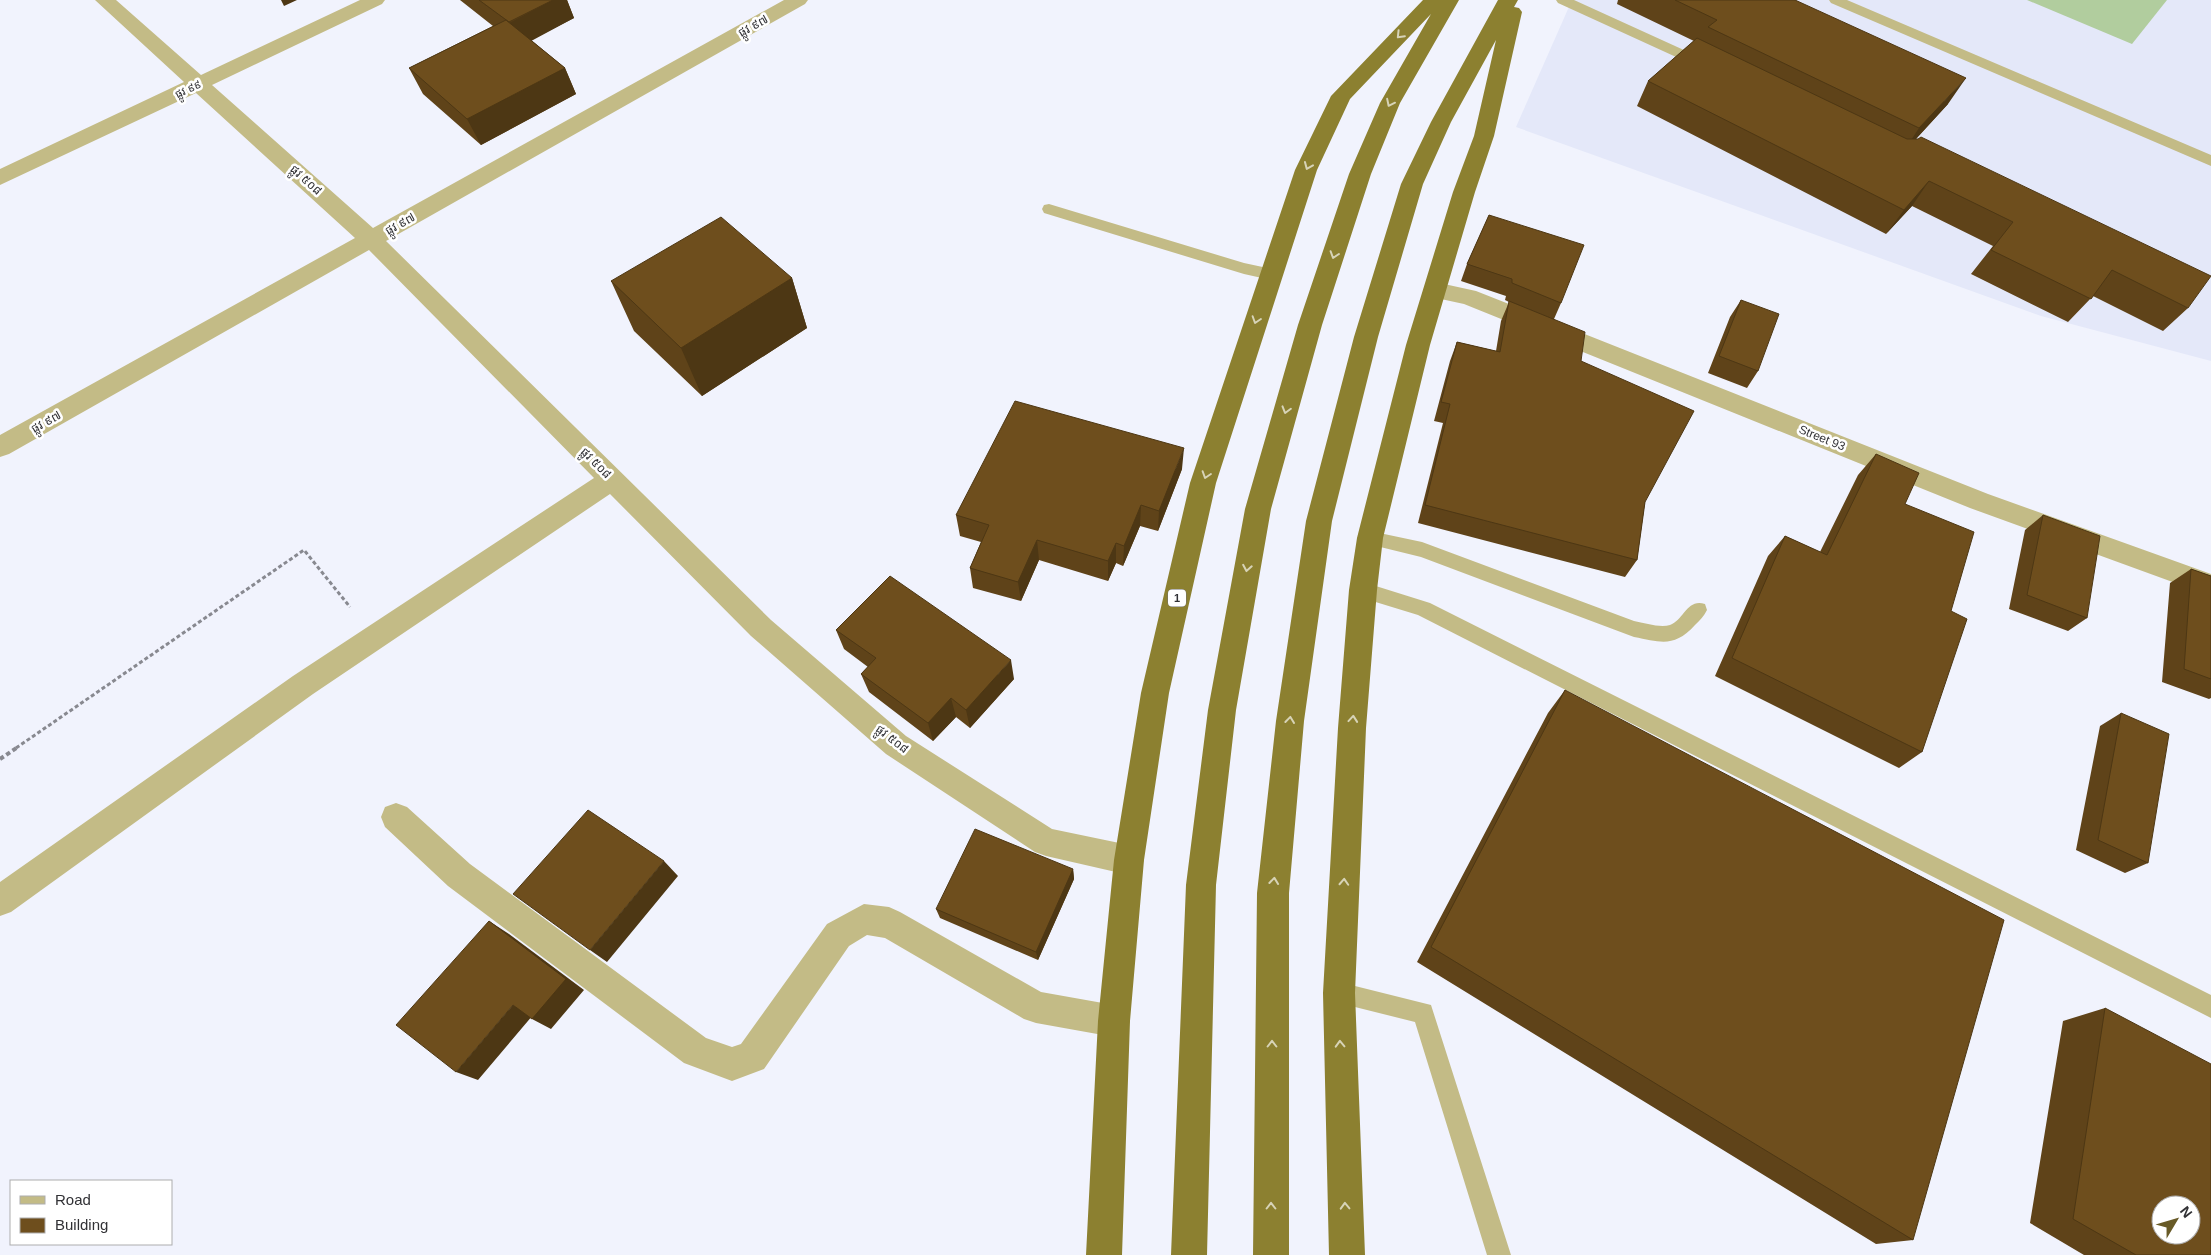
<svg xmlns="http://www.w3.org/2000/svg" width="2211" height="1255" viewBox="0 0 2211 1255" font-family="Arial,'Noto Sans Khmer',sans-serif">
<rect width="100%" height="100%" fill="#f1f3fd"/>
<path fill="#e4e8f9" d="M1572,0H2211V361L2041,316L1516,127Z"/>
<path fill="#b1cd9e" d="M2027,0H2167L2132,44Z"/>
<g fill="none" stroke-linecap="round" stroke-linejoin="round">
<path stroke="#888990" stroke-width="3" stroke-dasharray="4 2.5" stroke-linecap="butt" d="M16,748L304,550L350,607"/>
<path stroke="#888990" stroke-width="4" stroke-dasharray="4.5 3" stroke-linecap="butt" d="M0,759L18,747"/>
<path fill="#c3bb86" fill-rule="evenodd" d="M1556,0H1574L1708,61L1710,64L1703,68L1698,67L1558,3Z
M1829,0H1847L2211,155V166L1831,3Z
M1049,204L1244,263L1277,270L1279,274L1277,278L1271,280L1244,274L1044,213L1042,209L1044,205Z
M1370,531L1422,542L1634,621C1645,623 1660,628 1670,625C1684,620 1687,598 1705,604L1707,610C1704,616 1700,620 1695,625C1674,648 1661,642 1634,637L1421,557L1364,543L1361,538L1364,533Z
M1363,582L1430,603L2211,995V1018L1418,615L1356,596L1354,590L1356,584Z
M1339,982L1431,1005L1511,1255H1487L1415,1022L1331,1001L1328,993L1331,985Z"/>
<path fill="#c3bb86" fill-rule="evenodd" d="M95,0H116L201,75L360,0H385L382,4L212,85L373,228L784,0H808L805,4L386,241L771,620L906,736L1052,829L1129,845L1140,850L1144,860L1140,870L1129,875L1046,856L1035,852L886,754L751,636L610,494L313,694L11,912L0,916V882L293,676L594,478L369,250L9,454L0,457V435L355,238L196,93L0,185V169L184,82Z
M1435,282L1476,291L1988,494L2211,574V596L1970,508L1464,304L1427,296L1423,290L1427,284Z
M396,803L407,807L470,864L706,1038L732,1047L741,1044L827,924L864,904L889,907L900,912L1041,992L1114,1005L1126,1009L1130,1021L1126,1033L1114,1037L1036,1023L1024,1019L885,938L867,935L849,946L764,1069L732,1081L684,1063L448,886L385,827L381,817L385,807Z"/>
<path fill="#8c8030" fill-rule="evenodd" d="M1423,0H1459L1400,103L1371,174L1322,325L1271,509L1236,710L1216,885L1207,1255H1171L1186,885L1208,710L1245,509L1298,325L1349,174L1380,103L1431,14L1350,99L1317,170L1216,483L1169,693L1144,860L1130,1021L1122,1255H1086L1098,1021L1114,860L1141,693L1190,483L1295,170L1331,96Z
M1498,0H1518L1514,7L1519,8L1522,12L1494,136L1475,192L1430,345L1383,538L1377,590L1366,728L1355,993L1365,1255H1329L1323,993L1338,728L1349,590L1357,538L1406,345L1453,192L1474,136L1496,40L1451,122L1423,184L1378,337L1332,521L1304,721L1289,893V1255H1253L1257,893L1276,721L1306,521L1354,337L1401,184L1431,122Z"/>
</g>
<path fill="#5f4319" d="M460,0H567L574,18L531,40L565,68L576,94L481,145L423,94L409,68L493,26Z
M1618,0H1795L1948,104L1916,139L2188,308L2163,331L2093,296L2068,322L1971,274L1993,246L1912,206L1886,234L1637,106L1648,81L1694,41L1617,4Z
M1489,215L1561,303L1554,319L1581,361L1645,502L1637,560L1625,577L1418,523L1443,423L1434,421L1450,361L1457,342L1496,351L1501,321L1509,302L1505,300L1506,296L1461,281L1467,264Z
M792,278L807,328L702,396L634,331L611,281Z
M1741,300L1758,371L1747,388L1708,373L1730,317Z
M1876,454L1905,504L1951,611L1922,752L1899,768L1715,676L1768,556L1785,536L1820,552L1858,475Z
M1182,469L1158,531L1140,526L1123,566L1116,563L1108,581L1039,560L1021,601L973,588L970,568L981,542L960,536L956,515Z
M2043,515L2087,618L2068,631L2009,609L2025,530Z
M2191,569L2211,576V698L2209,699L2162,682L2170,583Z
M836,630L1014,679L970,728L956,717L933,741L869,692L861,674L868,667L844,649Z
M1565,690L1913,1240L1876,1244L1417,962L1548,713Z
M2121,713L2148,863L2125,873L2076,850L2100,726Z
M1073,869L1074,879L1038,960L940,918L936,909Z
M2105,1008L2211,1255H2084L2030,1223L2063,1021Z"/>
<path fill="#4d3714" d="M281,0H297L284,6Z
M553,0H567L574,18L520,47L509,23Z
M565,68L576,94L481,145L467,119Z
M1966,78L1948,104L1902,154L1919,128Z
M1929,181L1912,206L1886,234L1904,210Z
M792,278L807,328L702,396L681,348Z
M1184,448L1182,469L1158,531L1159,511Z
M1141,505L1140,526L1123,566L1124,546Z
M1037,540L1039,560L1021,601L1018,582Z
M1116,543V563L1108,581V561Z
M1011,660L1014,679L970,728L966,710Z
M951,698L956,717L933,741L928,723Z
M664,861L678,876L607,962L590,950Z
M1073,869L1074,879L1038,960L1036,952Z
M489,921L509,934L584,990L551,1029L532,1019Z
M513,1005L533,1015L478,1080L456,1072Z"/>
<path fill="#6e4e1d" stroke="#4d3714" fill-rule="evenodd" d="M479,0H553L509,22Z
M1675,0H1795L1966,78L1919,128L1708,27L1717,20Z
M506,20L565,68L467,119L409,68Z
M1697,38L1907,139H1918L1921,137L2211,276L2188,308L2112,270L2091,299L1991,250L2013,222L1929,181L1904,210L1648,81Z
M1489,215L1584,245L1561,303L1512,283V279L1467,264Z
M721,217L792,278L681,348L611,281Z
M1741,300L1779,314L1758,371L1719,356Z
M1509,301L1585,332L1581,361L1694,411L1645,502L1637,560L1425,505L1450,404L1441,402L1457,342L1500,352Z
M1015,401L1184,448L1159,511L1141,505L1124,546L1116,543L1108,561L1037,540L1018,582L970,568L989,525L956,515Z
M1876,454L1919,473L1905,504L1974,532L1951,611L1967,619L1922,752L1732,658L1785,536L1827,555Z
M2043,515L2100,536L2087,618L2027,595Z
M2191,569L2211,576V679L2184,669Z
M890,576L1011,660L966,710L951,698L928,723L861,674L876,658L836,630Z
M1565,690L2004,920L1913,1240L1431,947Z
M2121,713L2169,734L2148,863L2098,840Z
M588,810L664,861L590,950L513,894Z
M975,829L1073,869L1036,952L936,909Z
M489,921L566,979L532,1019L513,1005L456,1072L396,1025Z
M2105,1008L2211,1064V1255H2136L2073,1219ZM2161,1205H2191V1235H2161Z"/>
<defs><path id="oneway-chevron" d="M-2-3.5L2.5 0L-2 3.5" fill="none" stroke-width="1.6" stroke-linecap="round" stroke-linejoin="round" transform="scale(1.25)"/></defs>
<g stroke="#d7d3b7">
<use href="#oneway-chevron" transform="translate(1400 35) rotate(134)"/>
<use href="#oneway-chevron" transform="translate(1390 103) rotate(116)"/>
<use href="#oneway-chevron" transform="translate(1308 166) rotate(113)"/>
<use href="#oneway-chevron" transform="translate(1334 255) rotate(108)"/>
<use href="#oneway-chevron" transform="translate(1256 320) rotate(108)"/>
<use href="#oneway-chevron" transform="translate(1286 410) rotate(106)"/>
<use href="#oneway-chevron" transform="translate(1206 475) rotate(108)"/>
<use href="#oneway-chevron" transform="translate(1247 568) rotate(100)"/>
<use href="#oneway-chevron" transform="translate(1353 719) rotate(-85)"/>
<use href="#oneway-chevron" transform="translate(1290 720) rotate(-83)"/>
<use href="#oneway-chevron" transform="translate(1274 881) rotate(-84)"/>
<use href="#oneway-chevron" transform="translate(1344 882) rotate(-87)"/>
<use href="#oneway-chevron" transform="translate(1272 1044) rotate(-90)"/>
<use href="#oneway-chevron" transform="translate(1340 1044) rotate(-92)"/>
<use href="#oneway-chevron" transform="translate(1271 1206) rotate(-90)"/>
<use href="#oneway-chevron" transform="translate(1345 1206) rotate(-92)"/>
</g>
<g text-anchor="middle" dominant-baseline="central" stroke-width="5" stroke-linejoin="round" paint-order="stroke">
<g font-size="11" fill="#313135" stroke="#fff">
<text transform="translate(188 89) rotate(-25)">ផ្លូវ ៩៩</text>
</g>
<rect fill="#fff" stroke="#6f6f72" stroke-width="1" x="1168" y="589.5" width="18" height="17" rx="4"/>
<g font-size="11" font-weight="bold" fill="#313135">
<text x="1177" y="598">1</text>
</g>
<g font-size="12" fill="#313135" stroke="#fff">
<text transform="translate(753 26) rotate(-29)">ផ្លូវ ៩៧</text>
<text transform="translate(306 180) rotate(42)">ផ្លូវ ៥០៨</text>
<text transform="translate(400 224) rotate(-29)">ផ្លូវ ៩៧</text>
<text transform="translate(46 422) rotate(-29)">ផ្លូវ ៩៧</text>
<text transform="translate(1822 438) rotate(22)">Street 93</text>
<text transform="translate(596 463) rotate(45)">ផ្លូវ ៥០៨</text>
<text transform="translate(892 739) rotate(38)">ផ្លូវ ៥០៨</text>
</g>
</g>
<rect x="10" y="1180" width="162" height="65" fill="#ffffff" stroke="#adadae"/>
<rect x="20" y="1196" width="25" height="8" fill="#c3bb86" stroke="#adadae"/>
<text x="55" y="1205" font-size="15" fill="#313135">Road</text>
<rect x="20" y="1218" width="25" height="15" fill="#6e4e1d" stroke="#adadae"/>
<text x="55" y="1230" font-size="15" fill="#313135">Building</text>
<g transform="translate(2176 1220) rotate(52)"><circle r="24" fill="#ffffff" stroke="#adadae"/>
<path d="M0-4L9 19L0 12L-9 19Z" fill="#685a27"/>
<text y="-8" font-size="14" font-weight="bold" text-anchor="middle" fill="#313135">N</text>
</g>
</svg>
